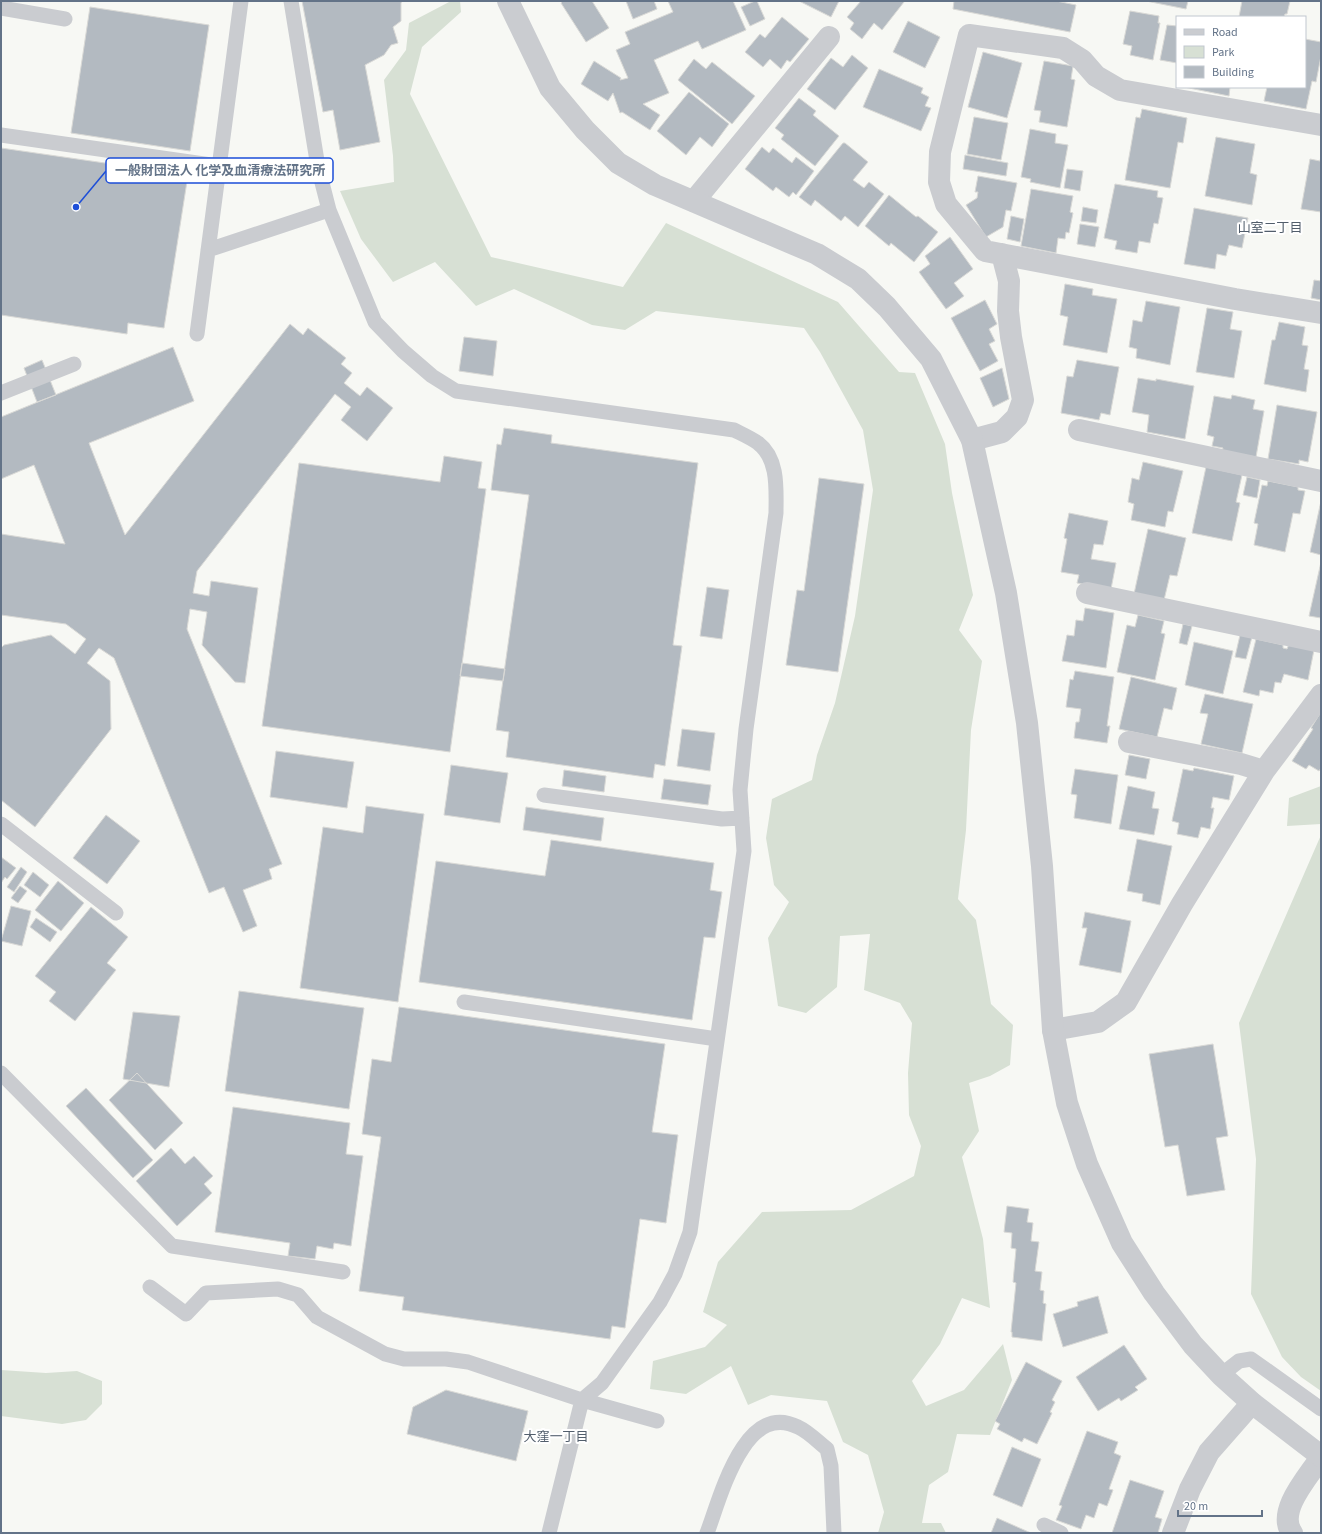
<svg xmlns="http://www.w3.org/2000/svg" width="1322" height="1534" viewBox="0 0 1322 1534" font-family="'Source Sans 3','Noto Sans JP',sans-serif">
<rect width="100%" height="100%" fill="#f7f8f4"/>
<path fill="#d7e0d4" d="M451,1H460L461,12L422,47L410,94L491,257L623,287L666,223L838,302L899,372L915,373L945,444L952,493L973,595L959,630L982,661L971,730L966,830L958,899L976,920L991,1004L1013,1025L1010,1065L990,1076L969,1083L979,1131L962,1157L983,1239L990,1308L962,1298L940,1344L912,1381L926,1406L964,1390L1003,1344L1012,1380L990,1435L957,1434L948,1472L929,1485L922,1523H941L946,1533H878L884,1512L868,1455L843,1442L827,1401L771,1395L748,1405L731,1366L686,1394L650,1389L653,1361L705,1347L727,1325L703,1312L718,1262L762,1212L851,1210L914,1176L921,1146L909,1115L908,1073L912,1023L900,1003L864,990L870,934L840,936L837,987L806,1013L778,1006L768,938L789,902L774,885L766,838L772,799L812,780L817,755L835,703L855,616L873,490L863,430L820,352L804,328L656,311L625,330L592,325L514,289L476,306L435,262L393,282L361,239L340,191L394,182L393,156L384,80L406,50L409,23Z
M1321,786V824L1287,826L1289,798Z
M1321,835V1391L1301,1377L1282,1357L1251,1294L1256,1159L1239,1023Z
M1,1370L46,1373L77,1371L102,1381V1404L86,1420L62,1424L1,1416Z"/>
<path fill="#b3bac1" stroke="#d9d9d6" d="M302,1H402L401,3V21L393,27L398,43L391,45L384,55L365,65L380,142L340,150L333,110L323,112Z
M563,1H592L609,28L586,42L561,3Z
M626,1H654L657,9L633,19Z
M668,1H733L746,30L702,49L698,41L654,60L669,93L643,104L660,115L650,130L622,112L620,113L613,93L608,101L581,84L594,61L621,78L620,80L628,78L616,50L630,44L625,32L673,12Z
M755,1H757L765,19L750,26L741,7Z
M799,1H839L831,17Z
M861,1H903L904,2L882,30L874,23L862,39L850,29L854,23L847,17Z
M954,1H1056L1076,5L1070,32L953,9Z
M1146,1H1188L1186,9Z
M1242,1H1290L1287,14H1285L1284,17H1239Z
M90,7L209,25L190,151L71,133Z
M1130,11L1159,16L1158,23H1160L1153,60L1130,55L1132,46L1123,44Z
M782,17L809,39L790,62L787,60L781,69L770,59L763,67L745,52L760,34L765,38Z
M908,21L940,37L925,68L893,52Z
M1167,25L1177,26V63L1160,60Z
M1305,39L1321,42V56L1316,82L1312,81L1306,109L1264,101L1267,87H1305Z
M983,52L1022,63L1007,118L968,107Z
M852,55L868,68L835,110L807,89L831,58L843,67Z
M694,59L706,69L712,62L755,96L732,124L678,80Z
M1044,61L1073,66L1071,79L1075,80L1067,127L1039,122L1041,111L1034,110Z
M879,69L923,88L921,93L929,97L925,106L931,108L921,131L863,107Z
M1184,87H1230L1229,96Z
M689,92L729,124L712,147L700,137L686,155L657,131Z
M799,98L816,111L813,115L839,136L815,166L781,139L784,135L775,128Z
M1142,109L1187,118L1183,143L1178,142L1170,188L1125,180L1136,117L1140,118Z
M974,117L1008,123L1001,160L967,154Z
M1030,129L1056,134L1055,143L1068,145L1060,188L1030,182L1031,179L1021,177Z
M1216,137L1255,144L1250,173L1257,175L1252,205L1205,196Z
M843,143H845L868,162L853,180L864,188L869,182L884,194L858,227L845,216L841,221L815,200L811,206L799,197Z
M762,147L769,153L773,148L792,163L796,157L814,171L796,195L793,192L789,197L776,187L773,191L745,169Z
M1,148L188,175L164,328L128,323L127,334L1,315Z
M965,155L1008,163L1006,176L963,169Z
M1321,156V212L1301,209L1310,159L1320,161Z
M1067,169L1083,171L1080,191L1064,188Z
M978,176L1017,183L1011,211L1006,210L1003,227L986,237L966,205L977,198L978,192H975Z
M1115,184L1158,191L1157,197L1163,198L1158,224L1154,223L1150,243L1139,241L1137,253L1115,249L1117,241L1104,238Z
M1031,189L1073,196L1070,212L1073,213L1069,233L1066,232L1065,239L1058,238L1056,253L1021,246Z
M889,195L916,217L918,216L938,232L914,262L891,243L889,246L865,226Z
M1083,207L1098,210L1096,223L1081,221Z
M1194,208L1248,218L1242,248L1229,245L1226,256L1217,254L1215,269L1184,264Z
M1011,216L1024,219L1020,242L1007,239Z
M1080,224L1099,227L1095,247L1077,244Z
M950,237L973,269L954,283L964,296L946,309L919,272L930,264L925,256Z
M1314,280L1321,281V300L1311,298Z
M1065,284L1093,289L1092,295L1117,299L1107,353L1063,345L1068,317L1060,315Z
M985,300L997,324L989,329L995,341L989,344L998,361L980,371L951,318Z
M1146,301L1180,307L1170,365L1136,358L1137,349L1129,347L1133,320L1142,322Z
M1207,308L1233,312L1230,329L1242,331L1234,378L1196,372Z
M1279,322L1305,327L1302,345L1308,346L1304,369L1309,370L1306,392L1264,384L1272,340H1275Z
M290,324L303,335L308,328L346,358L341,364L352,373L344,383L360,396L367,387L393,408L367,441L341,420L351,407L335,394L197,571L193,593L209,596L211,581L258,588L245,683L235,682L202,645L207,612L190,609L187,629L282,864L269,869L272,879L243,890L257,926L243,932L224,887L209,893L114,658L99,648L87,663L110,681L111,729L35,827L1,800V648L4,645L51,635L75,654L86,639L66,624L1,615V534L65,544L34,465L1,479V417L173,347L194,401L89,443L125,535Z
M464,337L497,341L493,376L459,371Z
M42,360L56,395L37,402L24,368Z
M1077,360L1119,367L1110,415L1101,413L1099,420L1061,413L1067,376L1073,377Z
M1002,368L1009,399L993,407L980,378Z
M1138,378L1156,381V379L1194,386L1185,439L1147,432L1149,415L1132,412Z
M1232,395L1255,400L1253,409L1264,411L1256,457L1222,451L1223,448L1212,446L1214,437L1207,435L1214,396L1231,399Z
M1277,405L1317,412L1308,462L1299,460V464L1268,459Z
M504,428L552,435L551,443L698,463L673,645L682,646L665,766L655,764L653,778L506,757L509,732L496,730L529,495L491,490L497,444L501,445Z
M444,456L482,462L478,488L486,489L450,752L262,726L299,463L440,482Z
M1143,462L1183,471L1173,512L1168,511L1165,527L1131,520L1134,504L1128,502L1132,478L1139,480Z
M1206,467L1242,475L1236,502L1240,503L1232,541L1192,533Z
M1247,477L1260,480L1257,498L1243,495Z
M819,478L864,484L838,672L786,665L797,590L804,591Z
M1268,481L1298,487V490L1305,491L1300,514L1293,513L1285,552L1254,545L1258,524L1254,523L1262,485L1267,486Z
M1321,501V555L1310,552Z
M1069,513L1108,521L1103,545L1094,544L1091,559L1116,563L1111,589L1077,583L1079,575L1061,572L1067,539L1064,538Z
M1148,529L1186,538L1177,576L1170,575L1164,600L1134,594Z
M1321,562V618L1309,616Z
M707,587L729,590L722,639L700,636Z
M1085,608L1114,613L1106,668L1062,661L1067,635L1074,636L1076,620L1083,621Z
M1138,615L1164,621L1161,633L1165,634L1155,680L1117,672L1127,625L1135,627Z
M1183,624L1192,626L1187,645L1179,643Z
M1240,635L1252,637L1246,659L1235,657Z
M1256,639L1283,645V648L1287,649L1289,644L1314,650L1308,680L1284,674L1281,683L1275,682L1273,693L1260,690L1259,696L1243,692Z
M1194,642L1233,651L1223,694L1185,685Z
M462,663L505,669L503,681L460,676Z
M1075,671L1114,677L1107,726H1110L1107,743L1074,738L1076,722H1079L1081,709L1066,707L1070,679L1073,680Z
M1131,677L1177,688L1172,710L1164,708L1157,737L1119,729Z
M1205,694L1253,704L1242,753L1201,744L1208,714L1200,713Z
M1321,712V768L1319,771L1309,765L1306,769L1292,761L1313,729L1311,728Z
M682,729L715,733L710,771L677,766Z
M276,751L354,762L347,808L270,797Z
M1129,755L1150,759L1146,779L1125,775Z
M451,765L508,773L500,823L444,815Z
M1194,768L1234,776L1229,800L1213,797L1211,808H1214L1210,829L1201,827L1198,838L1177,834L1179,823L1172,821L1183,769L1193,771Z
M1075,769L1118,775L1111,824L1074,818L1077,795L1071,794Z
M564,770L606,776L604,792L562,786Z
M664,779L711,785L708,805L661,799Z
M1128,786L1155,792L1152,808L1159,809L1154,835L1119,829Z
M366,806L424,814L398,1002L300,988L323,827L363,833Z
M526,807L604,818L601,841L523,830Z
M106,815L140,841L107,884L73,858Z
M1137,839L1172,846L1160,905L1142,901L1143,894L1127,891Z
M551,840L714,863L710,890L722,892L715,938L704,937L692,1020L419,982L436,861L545,876Z
M1,857L16,868L7,879L5,877L1,883Z
M21,867L27,872L14,892L7,887Z
M33,872L49,885L40,897L24,885Z
M58,881L84,903L61,931L35,910Z
M20,886L27,891L18,903L11,898Z
M11,906L31,911L22,946L1,941Z
M91,907L128,937L107,963L116,970L75,1021L49,1001L56,992L35,976Z
M1085,912L1131,921L1121,973L1079,965L1087,928H1082Z
M36,918L57,932L50,942L30,927Z
M239,991L364,1008L349,1109L225,1091Z
M399,1007L665,1044L652,1132L678,1135L666,1223L640,1219L625,1328L612,1326L610,1339L402,1310L404,1297L359,1291L381,1137L362,1134L372,1059L391,1062Z
M133,1012L180,1016L169,1087L123,1079Z
M1213,1044L1228,1136L1216,1138L1225,1190L1187,1196L1178,1145L1165,1147L1149,1054Z
M137,1073L183,1123L155,1150L109,1100Z
M86,1088L153,1160L133,1178L66,1106Z
M233,1107L350,1123L346,1154L363,1156L351,1246L334,1243L333,1249L317,1246L315,1259L288,1256L290,1243L215,1232Z
M171,1148L185,1164L194,1156L213,1176L204,1184L212,1193L177,1226L136,1181Z
M1007,1206L1029,1209L1027,1222L1033,1223L1031,1241L1039,1242L1035,1271L1042,1272L1040,1290L1044,1291L1043,1303L1046,1304L1042,1341L1012,1337V1332H1011L1016,1283L1013,1282L1016,1249L1011,1248L1012,1233L1004,1232Z
M1098,1296L1108,1333L1063,1347L1053,1314L1078,1306L1077,1302Z
M1124,1345L1147,1379L1135,1387L1138,1390L1121,1401L1119,1398L1098,1411L1076,1377Z
M1026,1362L1062,1381L1052,1400L1055,1402L1050,1412L1052,1413L1037,1444L1024,1438L1022,1442L997,1429L1000,1424L995,1421Z
M446,1390L528,1411L516,1461L407,1434L413,1407Z
M1087,1431L1118,1442L1114,1453L1121,1456L1109,1489L1113,1490L1107,1506L1099,1503L1094,1518L1086,1515L1081,1529L1056,1520L1062,1506L1059,1505Z
M1012,1447L1041,1459L1022,1507L993,1495Z
M1130,1480L1164,1491L1155,1517L1162,1519L1158,1533H1112Z
M997,1518L1031,1533H991Z"/>
<g fill="none" stroke-linecap="round" stroke-linejoin="round">
<path stroke="#caccd0" stroke-width="15" d="M1,8L65,19
M1,135L218,166
M208,250L329,210
M197,334L241,1
M1,393L74,364
M544,795L722,819L742,818
M1,824L116,913
M464,1002L717,1039
M1,1073L172,1246L343,1272
M150,1287L186,1314L206,1293L278,1289L298,1295L317,1317L385,1354L404,1359H446L468,1362L582,1400L602,1383L660,1302L675,1274L690,1232L744,851L740,790L746,729L776,513C776,490 779,459 758,443C751,438 742,434 734,430L456,391L432,376L403,351L375,322L329,210L318,167L291,1
M1221,1375L1239,1361L1251,1359L1321,1409
M1044,1525L1061,1533
M549,1533L582,1400L657,1421
M707,1533C720,1499 744,1400 798,1427C809,1432 818,1442 827,1449L831,1466L834,1533"/>
<path stroke="#caccd0" stroke-width="22" d="M1321,125L1120,90L1096,76L1082,60L1063,48L969,35L940,152L939,182L946,204L985,251L1235,299L1321,313
M694,201L829,37
M1079,430L1321,481
M972,440L1002,432L1017,417L1023,400L1011,337L1008,311L1009,281L1002,254
M1087,593L1321,642
M1129,742L1241,764L1264,771
M1053,1030L1098,1022L1126,1002L1182,904L1264,771L1321,695
M1173,1533L1190,1489L1209,1452L1252,1403
M1292,1533C1276,1511 1309,1476 1321,1457"/>
<path stroke="#caccd0" stroke-width="22" d="M508,1L550,88L585,130L618,163L655,185L817,254L858,279L887,307L931,359L972,440L1006,593L1027,723L1042,866L1053,1030L1067,1103L1087,1164L1122,1243L1154,1293L1193,1345L1221,1375L1252,1403L1321,1456"/>
</g>
<g text-anchor="middle" dominant-baseline="central" stroke-width="4" stroke-linejoin="round" paint-order="stroke">
<g font-size="13" fill="#525e6c" stroke="#fff">
<text x="1270" y="228">山室二丁目</text>
<text x="556" y="1437">大窪一丁目</text>
</g>
</g>
<path fill="none" stroke="#1d4ed8" stroke-width="1.5" d="M76 207L106 171"/>
<circle fill="#1d4ed8" stroke="#fff" stroke-width="1.5" cx="76" cy="207" r="4"/>
<rect fill="#fff" stroke="#1d4ed8" stroke-width="1.5" x="106" y="158" width="227" height="25" rx="4"/>
<g font-size="13" text-anchor="middle" font-weight="bold" fill="#637388">
<text x="220" y="175">一般財団法人 化学及血清療法研究所</text>
</g>
<rect width="1322" height="1534" fill="none" stroke="#637388" stroke-width="4"/>
<rect x="1176" y="16" width="130" height="72" fill="#ffffff" stroke="#c1c7cf"/>
<rect x="1184" y="29" width="20" height="6" fill="#caccd0" stroke="#c1c7cf"/>
<text x="1212" y="36" font-size="12" fill="#637388">Road</text>
<rect x="1184" y="46" width="20" height="12" fill="#d7e0d4" stroke="#c1c7cf"/>
<text x="1212" y="56" font-size="12" fill="#637388">Park</text>
<rect x="1184" y="66" width="20" height="12" fill="#b3bac1" stroke="#c1c7cf"/>
<text x="1212" y="76" font-size="12" fill="#637388">Building</text>
<path d="M1178 1510v6h84v-6" fill="none" stroke="#637388" stroke-width="2"/>
<text x="1184" y="1510" font-size="12" fill="#637388" stroke="#ffffff" stroke-width="3" paint-order="stroke">20 m</text>
</svg>
